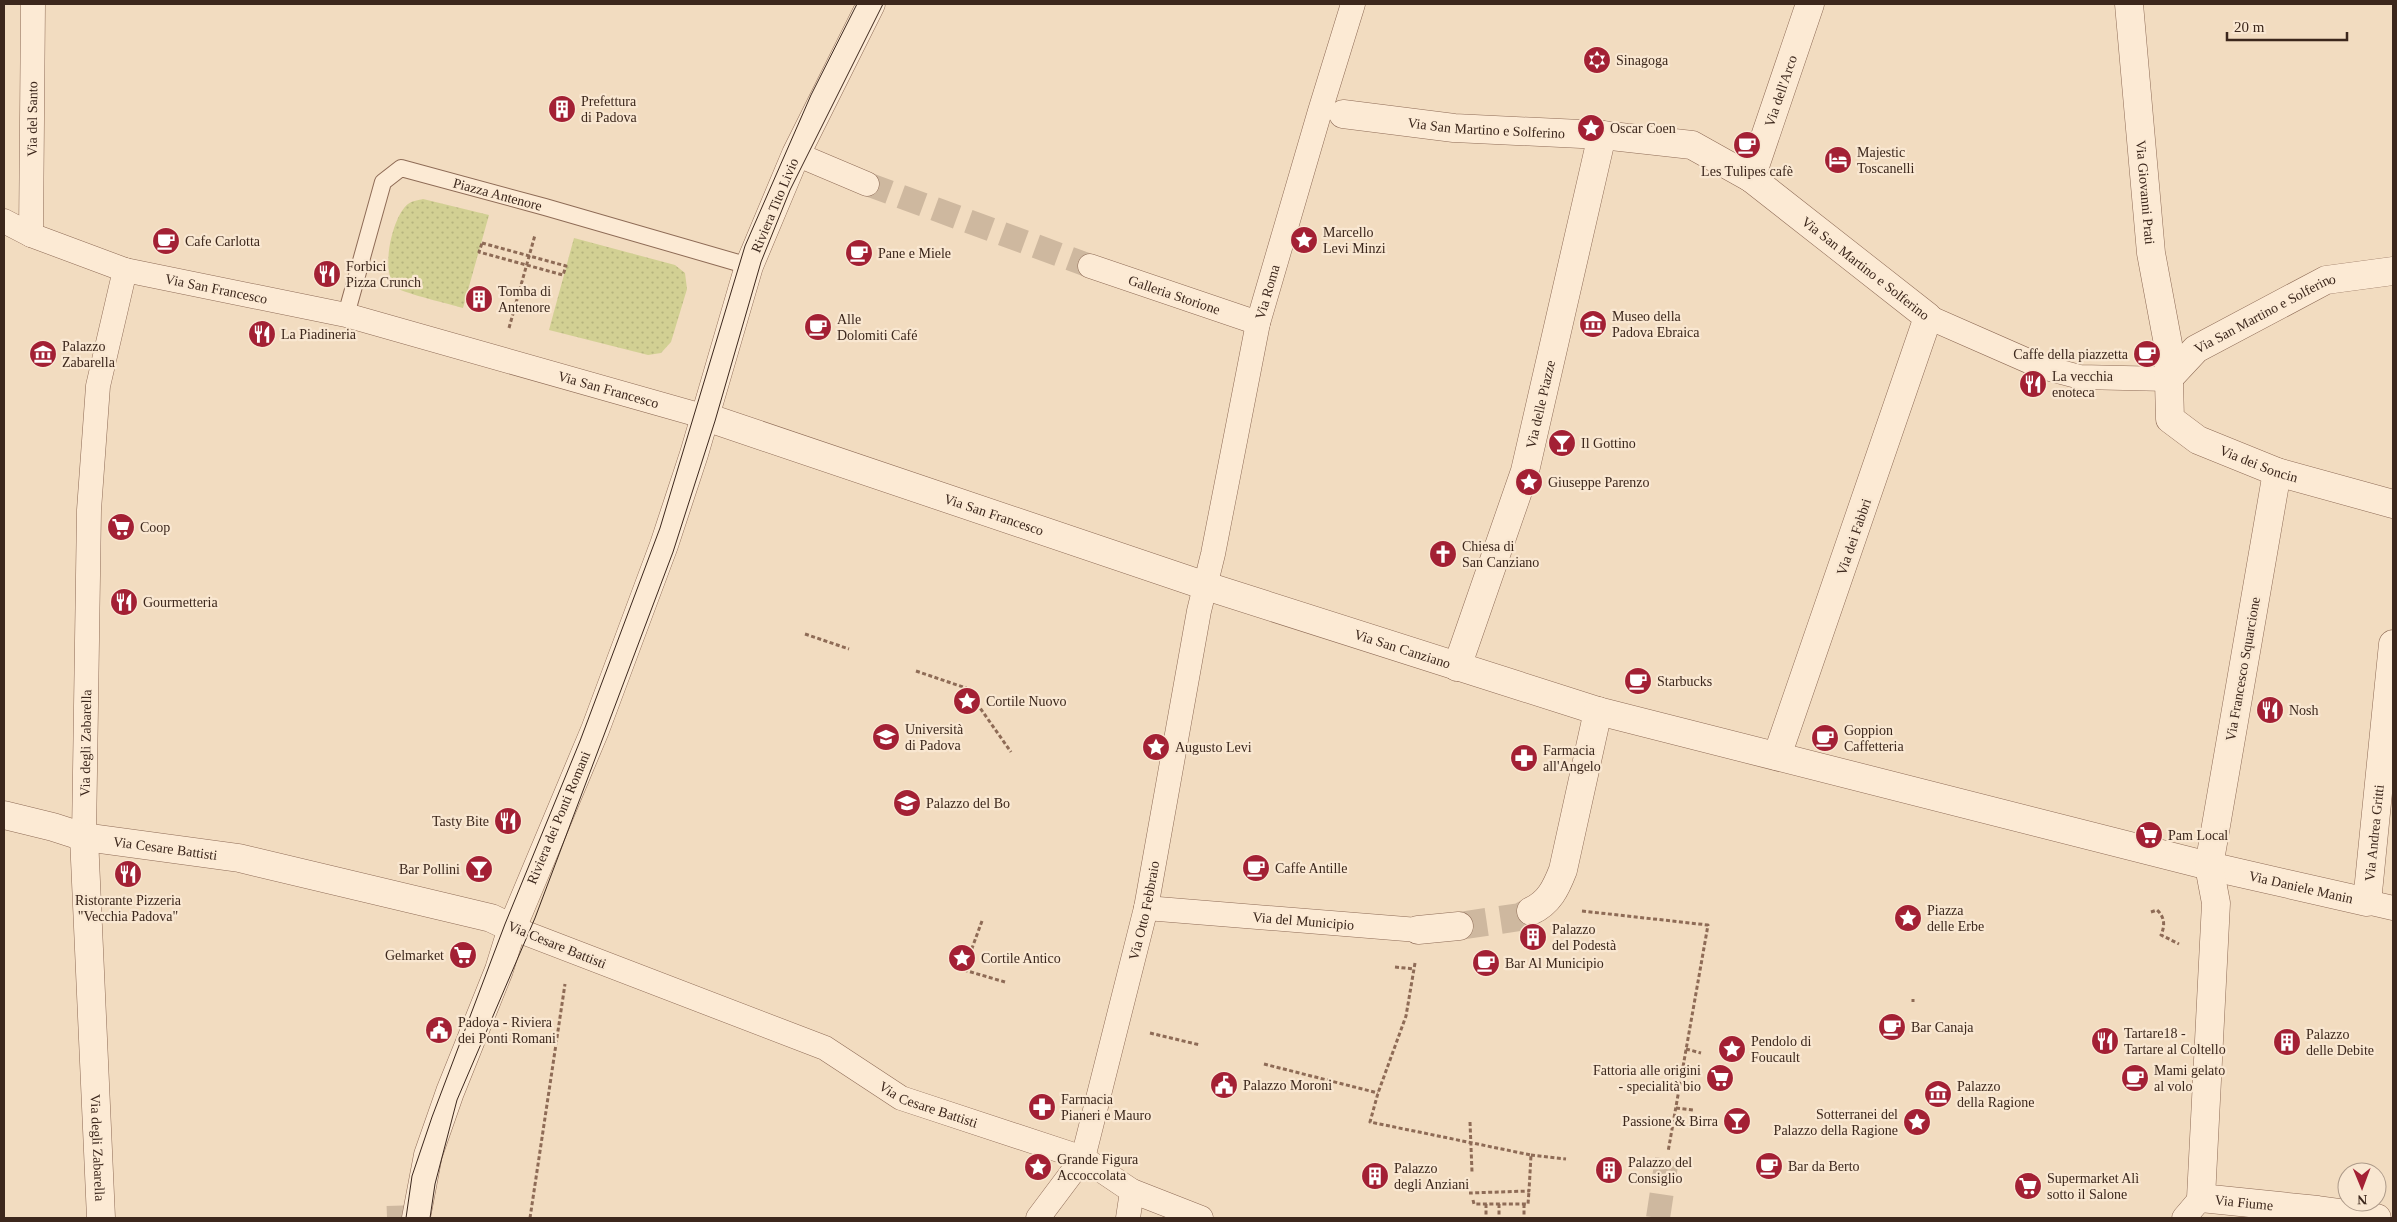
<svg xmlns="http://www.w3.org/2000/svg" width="2397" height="1222" viewBox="0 0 2397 1222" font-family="Georgia,serif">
<defs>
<pattern id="grass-dots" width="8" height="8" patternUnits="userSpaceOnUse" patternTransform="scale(1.25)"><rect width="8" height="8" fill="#d2d093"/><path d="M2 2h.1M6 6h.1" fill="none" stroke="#b5b37e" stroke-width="1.8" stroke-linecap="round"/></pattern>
</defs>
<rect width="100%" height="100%" fill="#f2dcc0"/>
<path fill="url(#grass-dots)" d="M423,199L489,215L463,308C450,304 406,294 397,288C379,275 392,216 408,204C412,201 419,200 423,199Z
M574,238L675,265L685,273L687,289L671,342L661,353L648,355L549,330Z"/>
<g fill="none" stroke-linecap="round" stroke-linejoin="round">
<path stroke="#ceb89f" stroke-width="24" stroke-dasharray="24 12" stroke-linecap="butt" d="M867,184L1090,266
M387,1218L416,1217
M1658,1218L1668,1152"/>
<path stroke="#ceb89f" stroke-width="28" stroke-dasharray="28 14" stroke-linecap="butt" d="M1459,926L1520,917L1531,911"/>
<g stroke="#8e6b56" stroke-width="18">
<g id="service">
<path id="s1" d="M346,315L383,182L401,168L545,207L749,266"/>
</g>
</g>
<g stroke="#8e6b56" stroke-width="25">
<g id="pedestrian">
<path d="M796,154L867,184"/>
<path id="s2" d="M4,221L31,235L125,270L346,315L706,417"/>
<path id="s3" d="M31,235L33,4"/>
<path id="s4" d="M1090,266L1258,323"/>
<path d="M1928,317L2042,367L2080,377L2168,379"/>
<path id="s5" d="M84,837L89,510L98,386L125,270"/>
<path d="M2367,902L2393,908"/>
<path id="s6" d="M1146,908L1418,930"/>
<path id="s7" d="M512,928L825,1048L901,1098L1083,1158L1132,1191L1201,1218"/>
<path id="s8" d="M1038,1218L1083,1158L1146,908L1199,611L1213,554L1258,323L1320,111L1353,4"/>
<path d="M1128,1218L1132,1191"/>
<path d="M2184,1218L2201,1198"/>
</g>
</g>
<g stroke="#8e6b56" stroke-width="29">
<g id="minor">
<path id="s9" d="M2129,4L2151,253L2168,344L2170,419L2198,440L2277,472L2393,504"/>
<path id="s10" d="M1343,114L1454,128L1602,135L1692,145L1751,178L1928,317L1777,756"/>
<path id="s11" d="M1751,178L1810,4"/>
<path id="s12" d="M2168,379L2196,349L2326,280L2393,271"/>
<path id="s13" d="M706,417L1206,586L1598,711L2209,866L2367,902L2393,644"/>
<path id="s14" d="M2277,472L2209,866L2216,903L2201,1198L2318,1210L2377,1218"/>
<path id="s15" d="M1457,667L1525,471L1602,135"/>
<path id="s16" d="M4,815L53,827L84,837L239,858L491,918L512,928"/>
<path id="s17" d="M84,837L101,1218"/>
<path d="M1531,911C1549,903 1556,888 1563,870L1598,711"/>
<path d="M1418,930L1459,926"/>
<path id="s18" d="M416,1218L428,1155L450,1092L499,970L512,928L595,730L664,545L694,454L749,266L796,154L871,4"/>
</g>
</g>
<path stroke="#8e6b56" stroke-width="3" stroke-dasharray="4 2.5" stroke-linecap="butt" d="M482,243L566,266L563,275L479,252Z
M509,328L535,235
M805,634L849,649
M916,671L966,688L1011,752
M1582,911L1708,925L1668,1152
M2151,912L2157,910C2165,917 2165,926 2161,935L2179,944
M982,921L964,970L1005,982
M1415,963L1406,1016L1378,1093L1370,1122L1531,1155L1529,1191L1469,1193
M1395,967L1414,969
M1913,999V1002
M1150,1033L1200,1045
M1686,1049L1701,1053
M1264,1064L1378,1093
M1676,1108L1693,1110
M1470,1122L1472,1172
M1531,1155L1566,1159
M1473,1200L1474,1204H1528L1529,1191
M1486,1204V1218
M1499,1204V1218
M1524,1204V1215
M530,1218L565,984"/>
<use href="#service" stroke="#fcead4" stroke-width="16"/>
<use href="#pedestrian" stroke="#fcead4" stroke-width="24"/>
<use href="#minor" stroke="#fcead4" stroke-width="28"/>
<path stroke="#3c271c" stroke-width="1" d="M406,1218L412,1176L432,1117L505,924L580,741L660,528L745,246L811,95L857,4
M430,1218L435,1184L457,1100L535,918L673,552L715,421L761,262L790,190L883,4"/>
</g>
<defs>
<g id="synagogue-disc" transform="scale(1.4375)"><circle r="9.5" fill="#a32034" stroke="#f9e7d1"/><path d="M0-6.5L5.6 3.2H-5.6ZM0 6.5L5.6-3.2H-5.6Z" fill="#fff"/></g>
<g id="building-disc" transform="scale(1.4375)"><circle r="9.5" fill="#a32034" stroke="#f9e7d1"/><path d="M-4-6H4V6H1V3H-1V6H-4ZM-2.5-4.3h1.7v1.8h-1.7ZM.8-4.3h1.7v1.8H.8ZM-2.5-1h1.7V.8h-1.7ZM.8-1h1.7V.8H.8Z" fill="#fff"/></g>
<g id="sight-disc" transform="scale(1.4375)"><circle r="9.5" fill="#a32034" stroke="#f9e7d1"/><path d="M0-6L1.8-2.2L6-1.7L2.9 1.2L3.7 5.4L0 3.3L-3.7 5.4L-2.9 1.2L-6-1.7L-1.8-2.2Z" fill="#fff"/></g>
<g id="cafe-disc" transform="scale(1.4375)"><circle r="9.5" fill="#a32034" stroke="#f9e7d1"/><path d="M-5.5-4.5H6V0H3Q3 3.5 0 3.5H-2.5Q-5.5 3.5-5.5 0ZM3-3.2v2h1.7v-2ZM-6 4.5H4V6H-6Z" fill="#fff"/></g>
<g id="hotel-disc" transform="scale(1.4375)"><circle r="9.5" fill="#a32034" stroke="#f9e7d1"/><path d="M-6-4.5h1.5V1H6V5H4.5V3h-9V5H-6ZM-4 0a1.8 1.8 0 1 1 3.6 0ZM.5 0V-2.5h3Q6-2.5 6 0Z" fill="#fff"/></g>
<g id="restaurant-disc" transform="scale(1.4375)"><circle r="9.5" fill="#a32034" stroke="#f9e7d1"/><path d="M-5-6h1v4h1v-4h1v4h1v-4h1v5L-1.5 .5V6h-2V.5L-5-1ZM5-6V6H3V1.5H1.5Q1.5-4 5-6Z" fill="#fff"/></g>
<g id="museum-disc" transform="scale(1.4375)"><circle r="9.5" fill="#a32034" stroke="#f9e7d1"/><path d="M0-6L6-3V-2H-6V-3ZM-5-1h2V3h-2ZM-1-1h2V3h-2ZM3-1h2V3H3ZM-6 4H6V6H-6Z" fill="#fff"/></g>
<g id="bar-disc" transform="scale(1.4375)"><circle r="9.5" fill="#a32034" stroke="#f9e7d1"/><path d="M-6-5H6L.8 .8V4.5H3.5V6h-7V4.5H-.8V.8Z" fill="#fff"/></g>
<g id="supermarket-disc" transform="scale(1.4375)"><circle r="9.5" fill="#a32034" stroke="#f9e7d1"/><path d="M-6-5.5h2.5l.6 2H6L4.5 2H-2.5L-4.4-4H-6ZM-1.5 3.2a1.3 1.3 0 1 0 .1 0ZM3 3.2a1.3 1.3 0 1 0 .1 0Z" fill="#fff"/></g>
<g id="church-disc" transform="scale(1.4375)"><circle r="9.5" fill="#a32034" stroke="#f9e7d1"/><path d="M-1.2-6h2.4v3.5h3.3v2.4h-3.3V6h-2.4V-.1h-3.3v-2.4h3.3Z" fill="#fff"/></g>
<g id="university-disc" transform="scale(1.4375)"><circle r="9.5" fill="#a32034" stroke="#f9e7d1"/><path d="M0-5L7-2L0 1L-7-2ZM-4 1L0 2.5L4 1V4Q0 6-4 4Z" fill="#fff"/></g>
<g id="pharmacy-disc" transform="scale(1.4375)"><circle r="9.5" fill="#a32034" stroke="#f9e7d1"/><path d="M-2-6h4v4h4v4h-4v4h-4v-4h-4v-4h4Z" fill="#fff"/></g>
<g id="civic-disc" transform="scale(1.4375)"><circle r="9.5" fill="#a32034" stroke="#f9e7d1"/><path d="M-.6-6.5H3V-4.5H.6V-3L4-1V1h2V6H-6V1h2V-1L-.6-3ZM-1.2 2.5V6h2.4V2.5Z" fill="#fff"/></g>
</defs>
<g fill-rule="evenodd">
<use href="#synagogue-disc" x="1597" y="60"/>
<use href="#building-disc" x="562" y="109"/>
<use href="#sight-disc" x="1591" y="128"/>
<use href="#cafe-disc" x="1747" y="145"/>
<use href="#hotel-disc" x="1838" y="160"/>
<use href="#sight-disc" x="1304" y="240"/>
<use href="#cafe-disc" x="166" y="241"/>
<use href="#cafe-disc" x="859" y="253"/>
<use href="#restaurant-disc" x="327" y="274"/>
<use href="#building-disc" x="479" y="299"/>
<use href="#museum-disc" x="1593" y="324"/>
<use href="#cafe-disc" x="818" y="327"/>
<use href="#restaurant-disc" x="262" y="334"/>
<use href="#museum-disc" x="43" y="354"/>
<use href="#cafe-disc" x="2147" y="354"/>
<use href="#restaurant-disc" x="2033" y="384"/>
<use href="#bar-disc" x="1562" y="443"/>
<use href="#sight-disc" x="1529" y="482"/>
<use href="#supermarket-disc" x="121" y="527"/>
<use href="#church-disc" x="1443" y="554"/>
<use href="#restaurant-disc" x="124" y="602"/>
<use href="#cafe-disc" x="1638" y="681"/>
<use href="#sight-disc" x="967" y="701"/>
<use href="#restaurant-disc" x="2270" y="710"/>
<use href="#university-disc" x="886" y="737"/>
<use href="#cafe-disc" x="1825" y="738"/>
<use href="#sight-disc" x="1156" y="747"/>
<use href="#pharmacy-disc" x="1524" y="758"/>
<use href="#university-disc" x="907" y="803"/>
<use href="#restaurant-disc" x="508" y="821"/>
<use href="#supermarket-disc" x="2149" y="835"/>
<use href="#cafe-disc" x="1256" y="868"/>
<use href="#bar-disc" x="479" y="869"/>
<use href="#restaurant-disc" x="128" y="874"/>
<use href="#sight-disc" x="1908" y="918"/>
<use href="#building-disc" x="1533" y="937"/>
<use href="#supermarket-disc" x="463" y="955"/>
<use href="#sight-disc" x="962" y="958"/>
<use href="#cafe-disc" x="1486" y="963"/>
<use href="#cafe-disc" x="1892" y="1027"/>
<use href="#civic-disc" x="439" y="1030"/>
<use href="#restaurant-disc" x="2105" y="1041"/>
<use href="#building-disc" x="2287" y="1042"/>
<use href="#sight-disc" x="1732" y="1049"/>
<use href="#supermarket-disc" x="1720" y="1078"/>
<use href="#cafe-disc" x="2135" y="1078"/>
<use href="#civic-disc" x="1224" y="1085"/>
<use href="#museum-disc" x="1938" y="1094"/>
<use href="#pharmacy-disc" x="1042" y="1107"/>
<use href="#bar-disc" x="1737" y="1121"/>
<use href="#sight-disc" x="1917" y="1122"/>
<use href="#cafe-disc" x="1769" y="1166"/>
<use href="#sight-disc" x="1038" y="1167"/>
<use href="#building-disc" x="1609" y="1170"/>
<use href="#building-disc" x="1375" y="1176"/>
<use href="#supermarket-disc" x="2028" y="1186"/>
</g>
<g text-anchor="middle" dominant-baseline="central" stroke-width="4.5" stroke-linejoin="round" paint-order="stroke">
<g font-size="14" fill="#3c271c" stroke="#f9e7d1" text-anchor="start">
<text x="1616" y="60">Sinagoga</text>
<text x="581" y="101">Prefettura<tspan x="581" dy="16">di Padova</tspan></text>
<text x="1610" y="128">Oscar Coen</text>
<text x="1857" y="152">Majestic<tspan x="1857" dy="16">Toscanelli</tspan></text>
<text x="1747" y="171" text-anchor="middle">Les Tulipes cafè</text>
<text x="1323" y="232">Marcello<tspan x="1323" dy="16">Levi Minzi</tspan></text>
<text x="185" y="241">Cafe Carlotta</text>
<text x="878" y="253">Pane e Miele</text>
<text x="346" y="266">Forbici<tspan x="346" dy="16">Pizza Crunch</tspan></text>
<text x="498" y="291">Tomba di<tspan x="498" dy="16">Antenore</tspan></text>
<text x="1612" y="316">Museo della<tspan x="1612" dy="16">Padova Ebraica</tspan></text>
<text x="837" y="319">Alle<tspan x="837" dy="16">Dolomiti Café</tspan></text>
<text x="281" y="334">La Piadineria</text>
<text x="62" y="346">Palazzo<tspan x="62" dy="16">Zabarella</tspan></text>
<text x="2128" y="354" text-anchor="end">Caffe della piazzetta</text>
<text x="2052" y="376">La vecchia<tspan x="2052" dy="16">enoteca</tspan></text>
<text x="1581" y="443">Il Gottino</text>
<text x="1548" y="482">Giuseppe Parenzo</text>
<text x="140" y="527">Coop</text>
<text x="1462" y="546">Chiesa di<tspan x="1462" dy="16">San Canziano</tspan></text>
<text x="143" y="602">Gourmetteria</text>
<text x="1657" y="681">Starbucks</text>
<text x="986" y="701">Cortile Nuovo</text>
<text x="2289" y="710">Nosh</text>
<text x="905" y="729">Università<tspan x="905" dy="16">di Padova</tspan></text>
<text x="1844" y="730">Goppion<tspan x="1844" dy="16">Caffetteria</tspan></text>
<text x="1175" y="747">Augusto Levi</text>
<text x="1543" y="750">Farmacia<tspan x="1543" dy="16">all'Angelo</tspan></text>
<text x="926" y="803">Palazzo del Bo</text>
<text x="489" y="821" text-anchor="end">Tasty Bite</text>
<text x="2168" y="835">Pam Local</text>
<text x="1275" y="868">Caffe Antille</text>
<text x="460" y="869" text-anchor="end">Bar Pollini</text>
<text x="128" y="900" text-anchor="middle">Ristorante Pizzeria<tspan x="128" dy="16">"Vecchia Padova"</tspan></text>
<text x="1927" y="910">Piazza<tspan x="1927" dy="16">delle Erbe</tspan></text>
<text x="1552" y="929">Palazzo<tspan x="1552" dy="16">del Podestà</tspan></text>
<text x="444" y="955" text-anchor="end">Gelmarket</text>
<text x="981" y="958">Cortile Antico</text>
<text x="1505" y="963">Bar Al Municipio</text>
<text x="458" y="1022">Padova - Riviera<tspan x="458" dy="16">dei Ponti Romani</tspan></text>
<text x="1911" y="1027">Bar Canaja</text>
<text x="2124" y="1033">Tartare18 -<tspan x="2124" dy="16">Tartare al Coltello</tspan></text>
<text x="2306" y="1034">Palazzo<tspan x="2306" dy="16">delle Debite</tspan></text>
<text x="1751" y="1041">Pendolo di<tspan x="1751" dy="16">Foucault</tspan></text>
<text x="1701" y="1070" text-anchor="end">Fattoria alle origini<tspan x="1701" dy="16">- specialità bio</tspan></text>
<text x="2154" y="1070">Mami gelato<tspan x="2154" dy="16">al volo</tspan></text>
<text x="1243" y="1085">Palazzo Moroni</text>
<text x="1957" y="1086">Palazzo<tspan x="1957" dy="16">della Ragione</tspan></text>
<text x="1061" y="1099">Farmacia<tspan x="1061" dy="16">Pianeri e Mauro</tspan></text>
<text x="1898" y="1114" text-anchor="end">Sotterranei del<tspan x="1898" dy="16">Palazzo della Ragione</tspan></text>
<text x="1718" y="1121" text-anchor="end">Passione &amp; Birra</text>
<text x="1057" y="1159">Grande Figura<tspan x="1057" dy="16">Accoccolata</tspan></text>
<text x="1628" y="1162">Palazzo del<tspan x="1628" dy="16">Consiglio</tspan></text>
<text x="1788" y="1166">Bar da Berto</text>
<text x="1394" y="1168">Palazzo<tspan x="1394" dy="16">degli Anziani</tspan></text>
<text x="2047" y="1178">Supermarket Alì<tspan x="2047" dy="16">sotto il Salone</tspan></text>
</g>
<g font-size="14" fill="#3c271c" stroke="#f9e7d1">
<text stroke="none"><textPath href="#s11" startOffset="92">Via dell'Arco</textPath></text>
<text stroke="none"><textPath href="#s3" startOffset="116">Via del Santo</textPath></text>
<text stroke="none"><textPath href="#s10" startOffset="144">Via San Martino e Solferino</textPath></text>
<text stroke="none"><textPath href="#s9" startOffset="189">Via Giovanni Prati</textPath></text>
<text stroke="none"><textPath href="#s1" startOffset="261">Piazza Antenore</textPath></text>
<text stroke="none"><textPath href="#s18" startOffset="1076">Riviera Tito Livio</textPath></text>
<text stroke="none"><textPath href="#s10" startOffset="564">Via San Martino e Solferino</textPath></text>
<text stroke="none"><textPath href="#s2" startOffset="224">Via San Francesco</textPath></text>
<text stroke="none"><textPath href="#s8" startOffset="961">Via Roma</textPath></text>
<text stroke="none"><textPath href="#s4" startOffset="89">Galleria Storione</textPath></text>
<text stroke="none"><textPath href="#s12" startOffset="119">Via San Martino e Solferino</textPath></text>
<text stroke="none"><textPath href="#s2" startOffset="629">Via San Francesco</textPath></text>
<text stroke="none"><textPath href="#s15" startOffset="276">Via delle Piazze</textPath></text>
<text stroke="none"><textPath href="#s9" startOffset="518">Via dei Soncin</textPath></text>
<text stroke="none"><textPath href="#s13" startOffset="304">Via San Francesco</textPath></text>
<text transform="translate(1854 537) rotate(-71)">Via dei Fabbri</text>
<text stroke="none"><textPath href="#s13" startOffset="734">Via San Canziano</textPath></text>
<text transform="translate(2243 669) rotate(-80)">Via Francesco Squarcione</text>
<text stroke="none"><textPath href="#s5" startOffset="94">Via degli Zabarella</textPath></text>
<text stroke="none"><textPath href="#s18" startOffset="426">Riviera dei Ponti Romani</textPath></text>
<text stroke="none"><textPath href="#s13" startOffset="1801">Via Andrea Gritti</textPath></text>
<text stroke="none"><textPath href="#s16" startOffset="165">Via Cesare Battisti</textPath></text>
<text stroke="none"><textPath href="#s13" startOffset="1664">Via Daniele Manin</textPath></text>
<text stroke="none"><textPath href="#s8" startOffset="330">Via Otto Febbraio</textPath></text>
<text stroke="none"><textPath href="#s6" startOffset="158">Via del Municipio</textPath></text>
<text transform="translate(557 945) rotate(22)">Via Cesare Battisti</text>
<text stroke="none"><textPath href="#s7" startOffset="454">Via Cesare Battisti</textPath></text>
<text stroke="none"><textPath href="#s17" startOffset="311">Via degli Zabarella</textPath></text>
<text stroke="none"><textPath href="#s14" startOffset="776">Via Fiume</textPath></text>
</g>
</g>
<rect width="2397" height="1222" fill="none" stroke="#3c271c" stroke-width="10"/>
<g transform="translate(2362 1187) rotate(179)"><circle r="24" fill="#f9e7d1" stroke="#ad9a89"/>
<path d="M0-4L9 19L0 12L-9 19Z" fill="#a32034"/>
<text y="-8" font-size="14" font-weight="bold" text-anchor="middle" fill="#3c271c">N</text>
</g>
<path d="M2227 32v8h120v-8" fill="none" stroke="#3c271c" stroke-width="2.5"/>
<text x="2234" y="32" font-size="15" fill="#3c271c" stroke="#f9e7d1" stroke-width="4" paint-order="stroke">20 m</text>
</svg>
